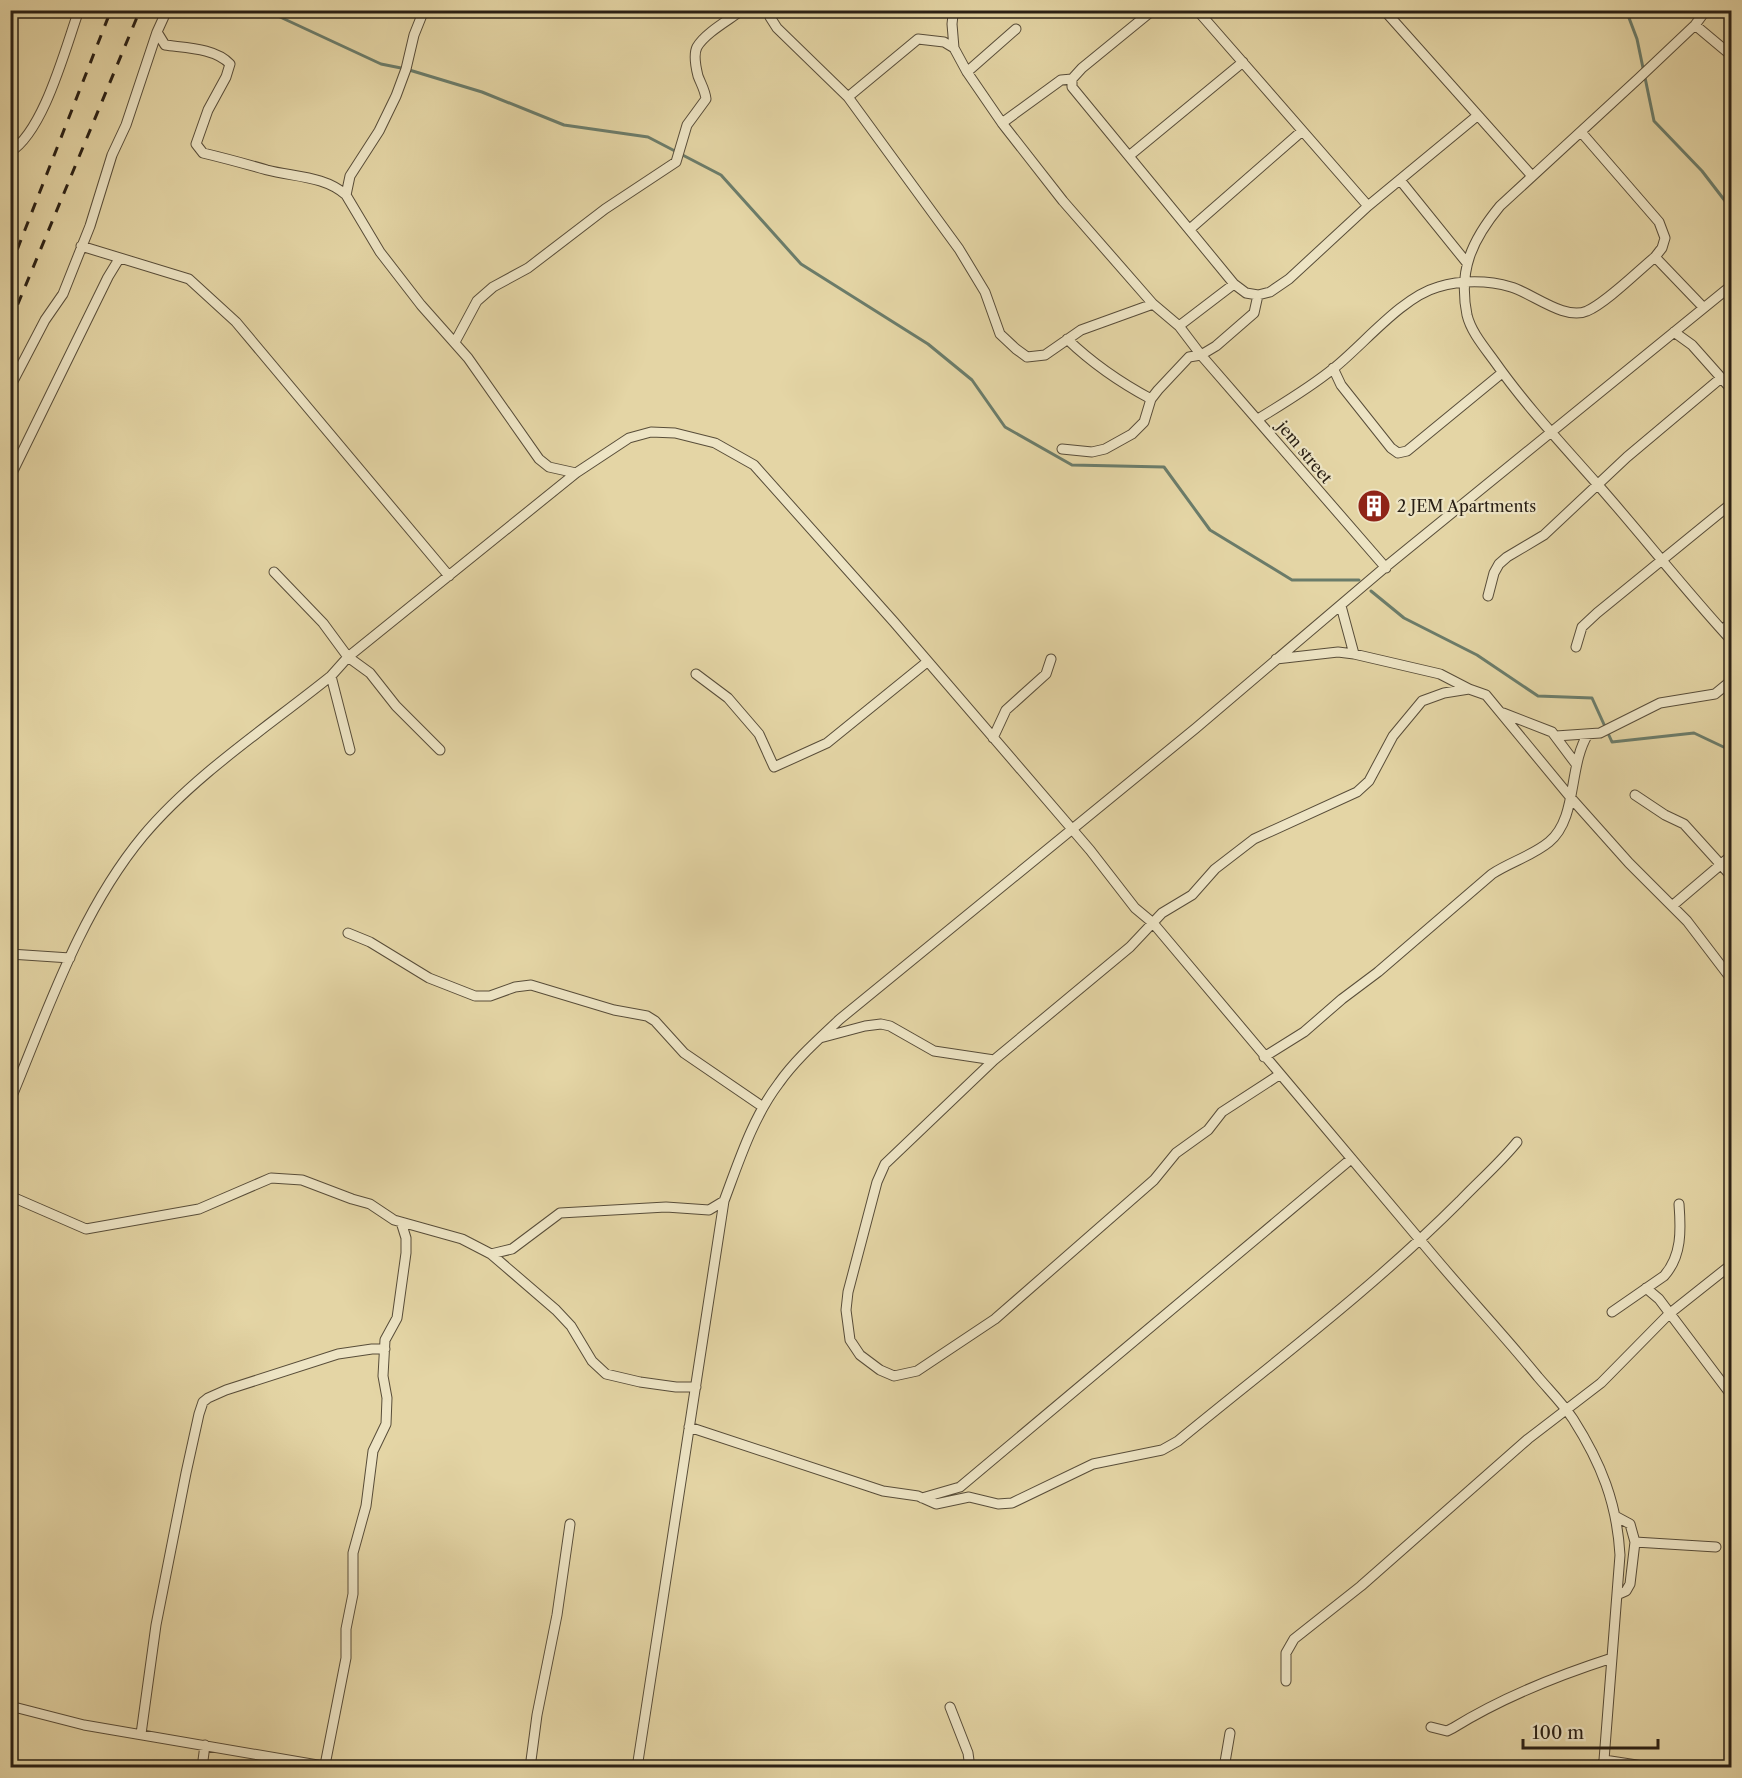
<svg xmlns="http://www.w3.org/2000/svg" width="1742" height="1778" viewBox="0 0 1742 1778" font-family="'Libre Caslon Text',serif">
<rect width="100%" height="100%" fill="#e4d5a5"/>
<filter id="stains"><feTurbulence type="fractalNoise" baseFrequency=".00333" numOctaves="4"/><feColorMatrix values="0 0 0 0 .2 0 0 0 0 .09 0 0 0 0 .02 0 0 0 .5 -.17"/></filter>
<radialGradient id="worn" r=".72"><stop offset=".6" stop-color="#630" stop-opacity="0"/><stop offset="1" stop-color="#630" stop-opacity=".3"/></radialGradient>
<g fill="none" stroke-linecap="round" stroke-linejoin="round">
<path stroke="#6b7c6a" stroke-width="3" d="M265,10L381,64L406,69L482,92L564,125L648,137L721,175L801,264L928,344L972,380L1005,427L1072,465L1164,467L1210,530L1292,580H1359
M1626,10L1637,39L1654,121L1702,171L1732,210
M1371,591L1404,618L1477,655L1538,696L1592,698L1612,742L1694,733L1732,751"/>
<g stroke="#584d39" stroke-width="11">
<path id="street" d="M770,10V17L777,28L848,97L959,249L985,292L1000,334L1016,349L1027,357L1045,355L1081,330L1153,304
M957,10L953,15L952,24L954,48L967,72L1002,123L1063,201L1153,304L1179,326L1201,355L1189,357L1158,390L1151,399L1144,422L1132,434L1105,449L1092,452L1062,449
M1153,10L1082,68L1072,79V87L1234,284L1246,293L1258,295L1270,292L1289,279L1368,206L1477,116
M1197,10L1368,206
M1384,10L1532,176
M1706,10L1695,25L1639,78L1500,206C1472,240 1458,270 1467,315C1471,332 1485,348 1495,362C1526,406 1562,444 1598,485C1643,536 1685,590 1732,641
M1695,25L1732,56
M157,32L165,45C186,48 215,48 230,64L226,77L208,110L196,144L203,153C224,158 246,164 267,170C294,177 325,176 346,195L380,252L421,305L468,358L539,459L549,467L576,473
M967,72L1016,29
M848,97L918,39L944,42L954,48
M1002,123L1061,80L1072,79
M10,152C44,131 65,49 79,10
M1129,156L1243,62
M1400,180L1467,263
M346,195L350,176L379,131L396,96L406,69L414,35L424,10
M1190,229L1302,131
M81,246L189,279L236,322L449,576
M1655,257L1703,307
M1258,295L1254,313L1216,346L1201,355L1386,568
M1179,326L1234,284
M1674,332L1692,345L1732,390
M1067,339C1092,363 1121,383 1151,399
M455,342L477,301L493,287L528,268L605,209L676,162L687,125L706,99C705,90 701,84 698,76C696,68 693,55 697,47C705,33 729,20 742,10
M1333,368L1341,385L1391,448L1398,453L1407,451L1502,373
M10,387L45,320L63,294L90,226L112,155L126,125L157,32L167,10
M1258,419C1284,403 1311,387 1334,368C1364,344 1402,297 1438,287C1461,280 1488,280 1511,287C1532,293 1565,321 1587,311C1606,303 1638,271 1655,257L1662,248L1665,238L1659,222L1581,132
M10,477L108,277L119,259
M274,572L323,623L348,657L370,673L396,706L440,750
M1488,596L1494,573L1499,564L1507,557L1544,535L1627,457L1721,378
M1341,606L1354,654
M1722,630L1732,622
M1576,647L1582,627L1597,613L1732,503
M1276,659L1338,652L1354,654L1440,674L1469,689L1486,695L1571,798L1629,863L1687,921L1732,980
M696,674L728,698L759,734L774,767L827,743L927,662
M331,676L350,750
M1503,713L1552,732L1576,764
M1556,736L1600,733L1660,703L1715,694L1732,680
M993,738L1006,710L1046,674L1051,659
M1635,795L1665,815L1684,824L1732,877
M1672,906L1732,855
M348,933L370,942L429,978L475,996H490L515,987L531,985L614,1010L647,1016L655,1021L684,1053L763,1107
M10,954L70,958
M820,1038L865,1026L881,1024L890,1026L934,1051L994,1060
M1264,1057L1304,1032L1342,999L1378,972L1492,874C1510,862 1532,856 1549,842C1578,818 1568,766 1588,734
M1279,1075L1222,1112L1208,1130L1176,1153L1154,1180L995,1319L917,1371L894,1376L880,1370L860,1355L850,1340L846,1310L848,1292L877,1182L885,1164L994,1060L1130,947L1162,913L1192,895L1215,869L1254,839L1357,792L1369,781L1393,736L1422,701L1444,693L1469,689
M10,1101C48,1010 80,912 143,836C194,775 269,726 331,676L348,657L576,473L629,438L651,432L675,433L715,443L754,465L894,622L1090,850L1135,908L1153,923C1245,1033 1338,1143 1431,1253C1466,1295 1504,1335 1538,1377C1550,1391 1563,1404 1573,1419C1601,1463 1617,1503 1620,1555L1604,1760
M10,1196L86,1229L199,1209L271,1178L302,1180L352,1199L370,1204L394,1220L462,1239L491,1254L512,1249L560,1213L666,1207L709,1210L724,1201
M491,1254L556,1310L571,1326L592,1361L606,1374L640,1382L676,1387H696
M1646,1288L1659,1299L1732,1396
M1612,1312L1664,1276C1682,1256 1681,1230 1679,1204
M689,1427L883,1491L918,1496L936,1504L969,1497L998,1504L1012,1503L1093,1464L1162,1450L1178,1441C1273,1363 1373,1288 1460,1201C1479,1181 1500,1163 1517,1142
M922,1498L960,1487L1351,1159
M1617,1517L1630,1524L1635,1542
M1617,1595L1626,1591L1630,1584L1635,1542L1716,1547
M1286,1681V1653L1294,1639L1361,1586L1528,1439L1601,1383L1669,1314L1732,1264
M10,1706L84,1725L335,1768
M950,1707L968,1753L970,1768
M1431,1727L1447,1731L1453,1728C1503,1697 1556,1676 1612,1658
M141,1734L156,1625L186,1473L199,1414L203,1402L208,1398L226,1390L338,1354L372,1349H385
M325,1765L346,1658V1629L353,1594V1553L366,1506L373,1451L386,1424L387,1398L383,1376L385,1340L397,1318L406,1253V1238L401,1222
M202,1768L205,1745
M530,1768L537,1715L557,1615L570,1524
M637,1768L724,1201C739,1161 753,1117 779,1083C796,1059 819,1039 840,1019L1196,728L1383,569L1732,285
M1224,1768L1230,1733
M1601,1768L1604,1760L1656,1768"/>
</g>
<use href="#street" stroke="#ede4c4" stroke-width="9"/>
<path stroke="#2a2015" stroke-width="3" stroke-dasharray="10 10" stroke-linecap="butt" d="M10,268L111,10
M10,323L140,10"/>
</g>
<defs>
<g id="building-disc" transform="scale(1.725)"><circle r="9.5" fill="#8f2418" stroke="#ede4c4"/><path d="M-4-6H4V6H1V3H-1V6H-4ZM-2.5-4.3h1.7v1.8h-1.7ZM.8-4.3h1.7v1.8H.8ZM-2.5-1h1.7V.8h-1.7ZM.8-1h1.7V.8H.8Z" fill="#fff"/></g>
</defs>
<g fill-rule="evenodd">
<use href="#building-disc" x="1374" y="506"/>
</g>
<g text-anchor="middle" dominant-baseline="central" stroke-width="4.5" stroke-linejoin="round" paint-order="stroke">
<g font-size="16" fill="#2a2015" stroke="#ede4c4">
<text transform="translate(1305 452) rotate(50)">jem street</text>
</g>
<g font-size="16" fill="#2a2015" stroke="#ede4c4" text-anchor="start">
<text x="1397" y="506">2 JEM Apartments</text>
</g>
</g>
<rect width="1742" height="1778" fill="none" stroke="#e4d5a5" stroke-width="36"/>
<rect x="12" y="12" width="1718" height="1754" fill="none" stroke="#2a2015" stroke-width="3"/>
<rect x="18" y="18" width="1706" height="1742" fill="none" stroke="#2a2015" stroke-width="1.5"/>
<path d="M1523 1739v9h135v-9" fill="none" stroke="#2a2015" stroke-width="3"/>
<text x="1532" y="1739" font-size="18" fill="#2a2015" stroke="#ede4c4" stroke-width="4.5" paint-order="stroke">100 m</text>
<rect width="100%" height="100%" filter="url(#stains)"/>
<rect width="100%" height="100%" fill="url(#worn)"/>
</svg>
